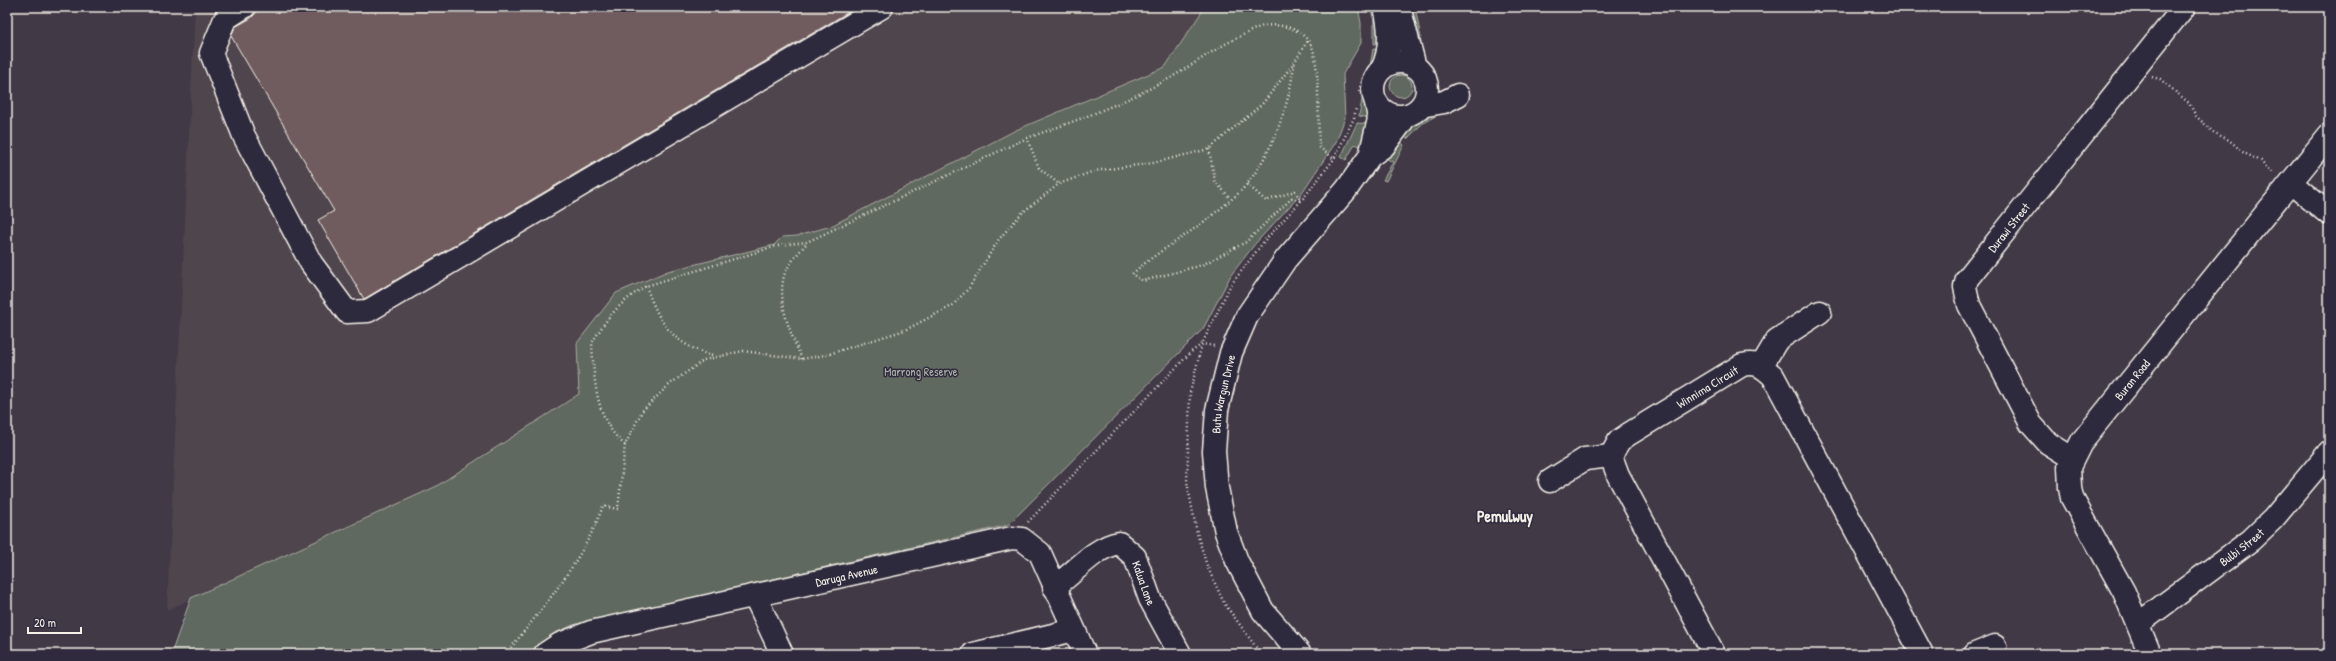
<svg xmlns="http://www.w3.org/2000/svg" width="2336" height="661" viewBox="0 0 2336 661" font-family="'Patrick Hand',sans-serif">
<rect width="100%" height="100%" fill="#423947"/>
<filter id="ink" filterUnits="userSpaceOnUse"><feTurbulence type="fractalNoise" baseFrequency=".025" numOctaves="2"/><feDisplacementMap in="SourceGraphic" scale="8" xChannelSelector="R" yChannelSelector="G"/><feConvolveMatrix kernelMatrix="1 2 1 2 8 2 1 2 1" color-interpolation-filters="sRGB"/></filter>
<g filter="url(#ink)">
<path fill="#50444e" d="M195,7H1205L1165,67L1016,130L831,226L797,236L782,237L774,245L577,343L579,394L435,487L167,610Z"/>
<path fill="#60695e" stroke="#aaada3" d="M1205,7H1358L1361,23V43L1343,74L1345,118L1336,142L1301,194L1255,244L1231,275L1203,329L1008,525L573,625L548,637L530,654H171L191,598L435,487L579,394L577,343L616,293L668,271L774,245L782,237L797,236L831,226L1016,130L1165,67Z
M1370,7H1380L1382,44H1374V21Z
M1405,7H1415L1421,38L1414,44Z
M1373,49L1381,50L1378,60L1369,72Z
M1390 86a11 11 0 1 1 22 0a11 11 0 1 1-22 0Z
M1365,84L1370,118L1359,116Z
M1431,113H1441L1423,123L1407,139L1402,134Z
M1357,123L1369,124L1360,146L1355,144L1346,160L1341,157Z
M1398,140L1404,145L1386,181L1383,180L1393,162L1387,159Z"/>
<path fill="#705c5e" stroke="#f4f1e8" d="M262,7H857L364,299L318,220L334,211L231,36L235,27L251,18Z"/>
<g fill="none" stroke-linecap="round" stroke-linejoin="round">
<g stroke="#f4f1e8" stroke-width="25">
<g id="minor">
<path d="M244,7L225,19L211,53L244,136L311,263L347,312L368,311L882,7"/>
<path d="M1399,7L1415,67"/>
<circle cx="1400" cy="89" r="27"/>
<path d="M1382,69C1392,50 1390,28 1385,7"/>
<path d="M1421,106L1444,102L1458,95"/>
<path d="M1370,156L1379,119L1376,102"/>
<path d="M2291,183L2329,214"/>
<path d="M1762,365L1777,340L1820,312"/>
<path id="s1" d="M2072,458L2048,443L2031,424L1969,305L1965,287L1967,279L2184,7"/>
<path d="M1550,481L1585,459L1611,456"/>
<path id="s2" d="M1054,587C1075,573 1094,547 1119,543L1135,557L1150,599L1180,654"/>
<path d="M755,596L782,654"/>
<path id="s3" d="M2138,624L2251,540L2273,519L2329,452"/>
<path id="s4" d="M545,654L560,644L591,632L1012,538L1022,539L1040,553L1085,654"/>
<path d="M973,654L1074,630"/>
<path id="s5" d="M1300,654L1263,611L1237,561L1226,532L1217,488L1214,451L1217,410L1231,353L1247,316L1286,259L1346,190L1370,156L1384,146L1407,115"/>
<path id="s6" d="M1714,654L1618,475L1611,456L1619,441L1629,434L1742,365C1757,362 1762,366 1773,376L1922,654"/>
<path d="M1975,654L1995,646"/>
<path id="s7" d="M2150,654L2124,592L2072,498L2070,488L2069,467L2082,441L2329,135"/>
</g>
</g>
<path stroke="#f4f1e8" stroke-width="2.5" stroke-dasharray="1 3" stroke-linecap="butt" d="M1294,63L1308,40
M2152,77L2160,79L2189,103L2196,116L2213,132L2229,140L2244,153L2261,161L2266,168L2274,173
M1359,91L1363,77
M1027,138C1079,120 1130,101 1177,74C1200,60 1221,45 1245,34C1251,31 1258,27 1264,26C1283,23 1302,29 1311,45C1320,60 1318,125 1319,147L1334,159
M1209,149L1215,181L1230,198
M1247,184L1266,201L1295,191L1301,201
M646,286C661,327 673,344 716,357
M802,359C791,334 777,304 784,276C788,264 799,252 807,243
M625,445C595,420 594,379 592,343C607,317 621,301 646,286L780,245L807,242L1027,138L1039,168L1059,184
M1028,522L1191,352L1202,344L1214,346
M506,654C543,607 582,563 603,506L618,509L625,445L642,411L670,384L704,360L743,351L802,359L826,355L905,330L952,306L969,288L999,239L1023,212L1059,184L1094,171L1153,163L1209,149L1263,103L1294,63C1290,104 1273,151 1247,184C1239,195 1204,222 1191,231C1170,246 1152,256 1132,274L1143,281L1202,265L1246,242L1292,198L1301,201
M1261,654L1224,603L1207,566L1197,533L1187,482L1190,393L1202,344L1230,286L1265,240L1301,201L1334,159L1354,118L1356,108"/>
<use href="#minor" stroke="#2f2a3d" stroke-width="22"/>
</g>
</g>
<g text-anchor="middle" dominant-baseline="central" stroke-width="3" stroke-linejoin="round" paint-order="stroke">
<g font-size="12" fill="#f4f1e8" stroke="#2f2a3d">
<text stroke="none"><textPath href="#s1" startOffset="281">Durawi Street</textPath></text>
<text stroke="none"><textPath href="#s7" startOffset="314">Buran Road</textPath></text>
<text stroke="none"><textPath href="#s6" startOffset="344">Winnima Circuit</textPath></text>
<text stroke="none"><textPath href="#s5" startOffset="284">Butu Wargun Drive</textPath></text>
<text stroke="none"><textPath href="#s3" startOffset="129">Bulbi Street</textPath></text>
<text stroke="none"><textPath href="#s4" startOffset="313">Daruga Avenue</textPath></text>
<text stroke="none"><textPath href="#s2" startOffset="128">Kalua Lane</textPath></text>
</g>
<g font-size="12" fill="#b1b4aa" stroke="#2f2a3d">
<text x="921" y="371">Marrong Reserve</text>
</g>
<g font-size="16" font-weight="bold" fill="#f4f1e8" stroke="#2f2a3d">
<text x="1505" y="516">Pemulwuy</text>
</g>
</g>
<rect width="2336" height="661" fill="none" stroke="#2f2a3d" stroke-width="24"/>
<rect x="12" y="12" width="2312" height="637" fill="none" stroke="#f4f1e8" stroke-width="1.5" filter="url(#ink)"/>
<path d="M28 627v6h53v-6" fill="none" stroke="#f4f1e8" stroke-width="2"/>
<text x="34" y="627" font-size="12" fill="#f4f1e8" stroke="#2f2a3d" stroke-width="3" paint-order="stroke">20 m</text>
</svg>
